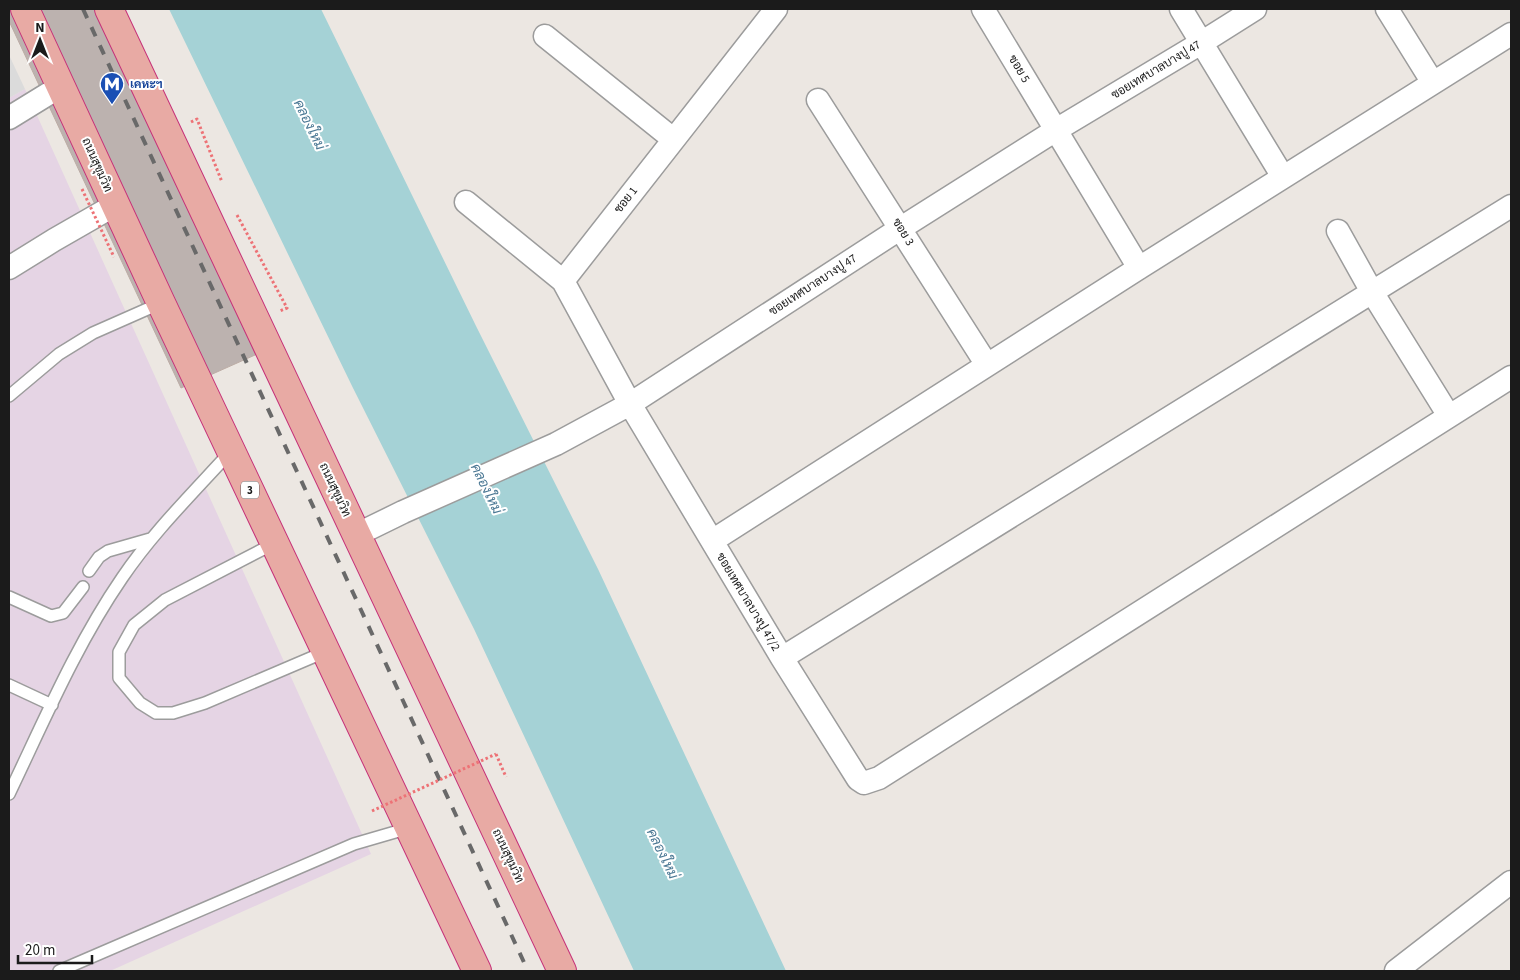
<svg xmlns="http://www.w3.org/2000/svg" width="1520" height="980" viewBox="0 0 1520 980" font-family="'Source Sans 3',Sarabun,sans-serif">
<rect width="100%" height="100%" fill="#ece7e2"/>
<path fill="#e5d4e4" d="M25,89L371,854L110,971H9V98Z"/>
<path fill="#dbdbdb" d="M9,55L25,89L9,98Z"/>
<path fill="#a5d2d6" d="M169,9H321L477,328L598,569L786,971H634L474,629L353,388Z"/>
<path fill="#bcb2af" stroke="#bcaca5" d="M9,9H114L273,347L181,388L9,21Z"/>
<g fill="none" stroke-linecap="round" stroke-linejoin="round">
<g stroke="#9c9c9c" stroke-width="14">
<path id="service" d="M9,396L59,354L93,333L161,303
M275,543L165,600L134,625L119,652V678L140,703L156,713H173L205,703L327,651
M89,571L99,557L108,551L150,539
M9,597L51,616L63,613L83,587
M9,685L52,705
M9,794C44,721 76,645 122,578C153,532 194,492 231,451
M59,971L354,844L409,828"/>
</g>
<g stroke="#9c9c9c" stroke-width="25">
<path id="minor" d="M776,9L563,281L630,404L782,658L858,779L864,783L879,778L1511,377
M983,9L1139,268
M1181,9L1283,177
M1387,9L1433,83
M545,36L673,139
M818,100L987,365
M9,118L61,86
M466,202L563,281
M1338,231L1372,292L1449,416
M9,268L54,240L115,205
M356,535L403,512L556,444L630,404L901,228L1056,130L1201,43L1255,9
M712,541L1139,268L1511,34
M782,658L1511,206
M1396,971L1511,882"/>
</g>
<g stroke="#c63279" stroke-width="30">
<path id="trunk" d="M25,9L161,303L477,971
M109,9L562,971"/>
</g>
<path stroke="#ed7276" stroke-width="3" stroke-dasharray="2.5 2.5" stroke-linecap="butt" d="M191,122L197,119L222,182
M237,215L287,308L280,311
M496,754L506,777"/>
<use href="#service" stroke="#fff" stroke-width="11"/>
<use href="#minor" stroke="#fff" stroke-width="22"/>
<use href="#trunk" stroke="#e8aaa4" stroke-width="28"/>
<path stroke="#696969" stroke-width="4" stroke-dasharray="10 10" stroke-linecap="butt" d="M83,9L528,971"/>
<path stroke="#ed7276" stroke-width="3" stroke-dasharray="2.5 2.5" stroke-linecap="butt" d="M82,189L114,257
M372,811L496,754"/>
</g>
<defs>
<g id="metro-pin" transform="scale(1.25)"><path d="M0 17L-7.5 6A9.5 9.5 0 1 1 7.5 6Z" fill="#1a4fb4" stroke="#fff"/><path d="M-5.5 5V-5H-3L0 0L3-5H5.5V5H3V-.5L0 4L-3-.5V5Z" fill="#fff"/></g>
</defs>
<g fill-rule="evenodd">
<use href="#metro-pin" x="112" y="84"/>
</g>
<g text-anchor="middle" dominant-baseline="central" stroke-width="4" stroke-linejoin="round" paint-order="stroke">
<rect fill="#fff" stroke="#5f5f5f" stroke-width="1" x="241" y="481.5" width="18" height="17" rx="4"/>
<g font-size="11" font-weight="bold" fill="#1b1b1b">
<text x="250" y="490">3</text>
</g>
<g font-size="12" fill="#1b1b1b" stroke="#fff">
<text transform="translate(1019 69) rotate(59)">ซอย 5</text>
<text transform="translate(1156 70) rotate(-31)">ซอยเทศบาลบางปู 47</text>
<text transform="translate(97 165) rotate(66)">ถนนสุขุมวิท</text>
<text transform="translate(626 200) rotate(-52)">ซอย 1</text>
<text transform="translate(903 232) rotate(58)">ซอย 3</text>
<text transform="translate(813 285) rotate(-33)">ซอยเทศบาลบางปู 47</text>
<text transform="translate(335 490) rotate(65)">ถนนสุขุมวิท</text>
<text transform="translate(748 602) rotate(59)">ซอยเทศบาลบางปู 47/2</text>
<text transform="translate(508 856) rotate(65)">ถนนสุขุมวิท</text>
</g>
<g font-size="12" font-weight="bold" fill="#164399" stroke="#fff" text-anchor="start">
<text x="130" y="84">เคหะฯ</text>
</g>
<g font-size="14" font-style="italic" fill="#4b7894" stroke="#fff">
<text transform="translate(309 125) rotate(64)">คลองใหม่</text>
<text transform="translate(486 489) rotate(64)">คลองใหม่</text>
<text transform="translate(662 854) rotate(64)">คลองใหม่</text>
</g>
</g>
<rect width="1520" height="980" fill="none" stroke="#1b1b1b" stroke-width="20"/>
<g transform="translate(40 40)" stroke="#ffffff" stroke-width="4" paint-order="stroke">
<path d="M0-4L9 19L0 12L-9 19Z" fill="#1b1b1b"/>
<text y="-8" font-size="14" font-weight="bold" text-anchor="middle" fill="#1b1b1b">N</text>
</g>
<path d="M18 955v8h74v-8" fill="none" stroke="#1b1b1b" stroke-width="2.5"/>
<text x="25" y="955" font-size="15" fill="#1b1b1b" stroke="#ffffff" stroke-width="4" paint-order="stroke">20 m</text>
</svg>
